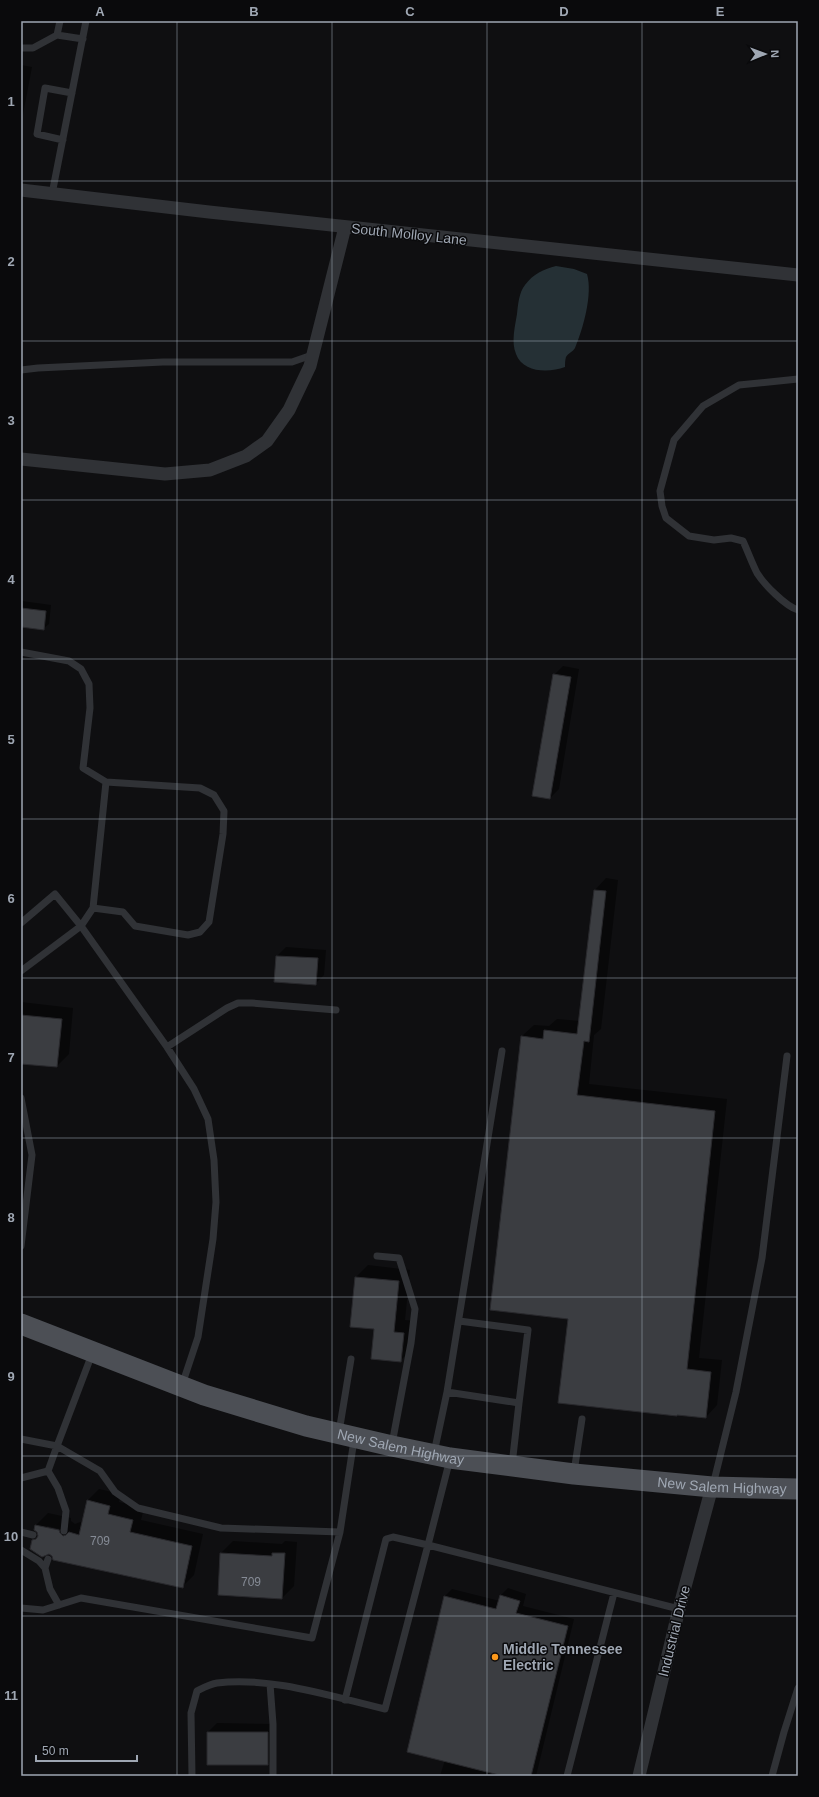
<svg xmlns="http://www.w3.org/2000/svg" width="819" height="1797" viewBox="0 0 819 1797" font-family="Arial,sans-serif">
<rect width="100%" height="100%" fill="#0f0f11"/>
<path fill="#253035" d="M556,266L574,269L587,274C593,294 583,329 575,348C573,352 568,353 566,357C565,360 565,364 565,367C549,373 523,373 516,354C511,342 515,326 517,314C518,305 519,292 525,285C533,274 544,269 556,266Z"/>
<path fill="#0007" fill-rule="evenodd" d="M21,65L32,67L21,125Z
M22,601L51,605L49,624L43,629L21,626V603Z
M563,666L579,669L559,789L550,798L554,675Z
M606,878L618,880L601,1029L594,1035L589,1084L727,1099L699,1358L722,1360L717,1405L706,1417L569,1318L522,1036L534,1025L549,1026L557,1019L580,1021L595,890Z
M286,947L326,950L324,975L315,984L275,981L277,956Z
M21,1002L73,1008L69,1054L57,1066L21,1063Z
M368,1265L410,1270L405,1320L415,1321L412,1349L400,1361L375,1328L356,1277Z
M99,1489L121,1494L119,1502L144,1508L141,1520L203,1534L194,1575L182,1587L53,1555L33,1540L39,1535L36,1525L48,1513L71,1518V1521L75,1524L83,1521L87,1501ZM47,1526L64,1530V1532L46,1528Z
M233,1541L282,1544L285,1541L297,1542L294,1586L282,1598L221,1553Z
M508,1588L526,1594L523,1606L574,1619L536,1776H440L445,1760L408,1751L445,1596L452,1589L500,1601L501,1595Z
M217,1723L276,1724V1755L268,1764L208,1732Z"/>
<path fill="#3b3d41" stroke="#29292d" d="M21,608L46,611L44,630L21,627Z
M553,674L571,677L550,799L532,796Z
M594,890L606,891L589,1042L584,1041L577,1095L715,1111L687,1369L711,1372L706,1418L677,1415V1416L558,1403L568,1319L490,1310L521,1036L543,1039L544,1030L577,1034Z
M276,956L318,958L316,985L274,982Z
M21,1015L62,1019L57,1067L21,1064Z
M355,1277L399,1281L394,1332L404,1333L401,1362L371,1359L374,1329L350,1327Z
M87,1500L110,1506L108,1514L133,1520L130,1532L192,1546L183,1588L53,1560L52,1556L49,1554L42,1557L30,1549L32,1540L36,1539L38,1536L37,1532L34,1530L35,1525L59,1530L60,1533L63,1536L66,1535L69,1532L79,1535Z
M220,1553L272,1556V1553H285L282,1599L218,1595Z
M500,1595L520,1601L516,1613L568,1626L531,1776H503L407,1752L444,1596L496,1609Z
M207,1732H268V1765H207Z"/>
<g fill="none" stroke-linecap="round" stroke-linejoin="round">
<path stroke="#303236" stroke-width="7" d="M57,35L83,39
M21,48H33L57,35L60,21
M63,140L37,134L45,88L72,93
M52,194L86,21
M21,370L38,368L163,362H292L312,355
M798,379L739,385L703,406L674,440L660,491L662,506L666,518L689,536L714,540L731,538L743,541C748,552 752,563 757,573C764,584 785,606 798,610
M21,652L69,661L81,669L89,684L90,708L83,768L106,782L200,788L214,795L224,811L223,834L209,922L200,932L188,935L135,926L123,912L93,908L106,782
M21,923L55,894L81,926L93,908
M21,971L81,926L167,1047L194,1089L208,1119L214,1160L216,1202L213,1239L198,1337L182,1385
M167,1047L227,1008L238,1003H252L336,1010
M21,1098L32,1155L21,1246
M377,1256L399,1258L415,1309L411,1343L392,1444
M459,1321L528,1330L519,1403
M92,1354L57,1446L100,1471L115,1492L138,1508L221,1528L340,1532L354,1440
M447,1392L502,1051
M339,1432L351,1359
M21,1439L57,1446L48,1471
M434,1453L447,1392L519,1403L512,1465
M450,1459L428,1545L679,1609
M48,1471L58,1488L66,1511L64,1531
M574,1472L582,1419
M21,1478L48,1471
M713,1485L736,1392L762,1258L787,1056
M21,1532L33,1535
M21,1550L39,1561L45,1568L50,1589L59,1605
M45,1568L48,1559
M21,1608L43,1610L81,1598L312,1638L340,1532
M270,1684L273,1724V1776
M192,1776L191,1713L197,1691C203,1688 210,1684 217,1683C270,1676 333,1697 385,1709L428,1545L393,1537L386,1539L345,1700
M567,1776L614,1593
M772,1776L784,1732L798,1688"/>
<path stroke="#303236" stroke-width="13" d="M21,190L209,212L798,275
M21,459L165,474L210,470L246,456L267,441L289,410L310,366L345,227
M639,1776L679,1609L712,1487"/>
<path stroke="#4c4f55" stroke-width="21" id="s1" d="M21,1324L204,1395L306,1426L392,1446L450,1458L574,1474L712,1487L798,1489"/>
</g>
<path fill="none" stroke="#9fa7b3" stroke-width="1" stroke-opacity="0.55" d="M177,21V1776M332,21V1776M487,21V1776M642,21V1776M21,181H798M21,341H798M21,500H798M21,659H798M21,819H798M21,978H798M21,1138H798M21,1297H798M21,1456H798M21,1616H798"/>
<circle fill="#fd991b" stroke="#0a0a0c" stroke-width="1.5" cx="495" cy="1657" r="4"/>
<g text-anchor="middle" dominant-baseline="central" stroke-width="3" stroke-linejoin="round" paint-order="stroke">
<g font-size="12" fill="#868c96">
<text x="100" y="1541">709</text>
<text x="251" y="1582">709</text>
</g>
<g font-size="14" fill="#9fa7b3" stroke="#0a0a0c">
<text transform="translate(409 234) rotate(6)">South Molloy Lane</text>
<text stroke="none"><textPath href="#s1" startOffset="400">New Salem Highway</textPath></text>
<text stroke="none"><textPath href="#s1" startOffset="724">New Salem Highway</textPath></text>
<text transform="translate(674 1631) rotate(-76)">Industrial Drive</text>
</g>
<g font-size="14" font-weight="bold" fill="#9fa7b3" stroke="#0a0a0c" text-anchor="start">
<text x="503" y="1649">Middle Tennessee<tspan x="503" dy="16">Electric</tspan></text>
</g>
</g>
<rect width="819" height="1797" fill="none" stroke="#0a0a0c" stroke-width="44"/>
<g transform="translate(765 54) rotate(89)" stroke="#0a0a0c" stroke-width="3" paint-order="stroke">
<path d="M0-3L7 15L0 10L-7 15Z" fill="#9fa7b3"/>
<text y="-6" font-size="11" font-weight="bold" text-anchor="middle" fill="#9fa7b3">N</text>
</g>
<path d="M36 1755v6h101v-6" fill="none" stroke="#9fa7b3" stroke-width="2"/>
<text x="42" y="1755" font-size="12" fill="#9fa7b3" stroke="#0a0a0c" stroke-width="3" paint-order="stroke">50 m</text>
<rect x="22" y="22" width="775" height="1753" fill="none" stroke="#9fa7b3" stroke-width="1.5"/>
<g font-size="13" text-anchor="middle" font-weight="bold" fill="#9fa7b3">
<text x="100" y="16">A</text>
<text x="254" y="16">B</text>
<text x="410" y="16">C</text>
<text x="564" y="16">D</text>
<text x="720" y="16">E</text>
<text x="11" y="106">1</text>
<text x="11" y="266">2</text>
<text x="11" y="425">3</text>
<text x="11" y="584">4</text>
<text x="11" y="744">5</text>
<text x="11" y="903">6</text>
<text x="11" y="1062">7</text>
<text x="11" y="1222">8</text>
<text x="11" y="1381">9</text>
<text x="11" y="1541">10</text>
<text x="11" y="1700">11</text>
</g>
</svg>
